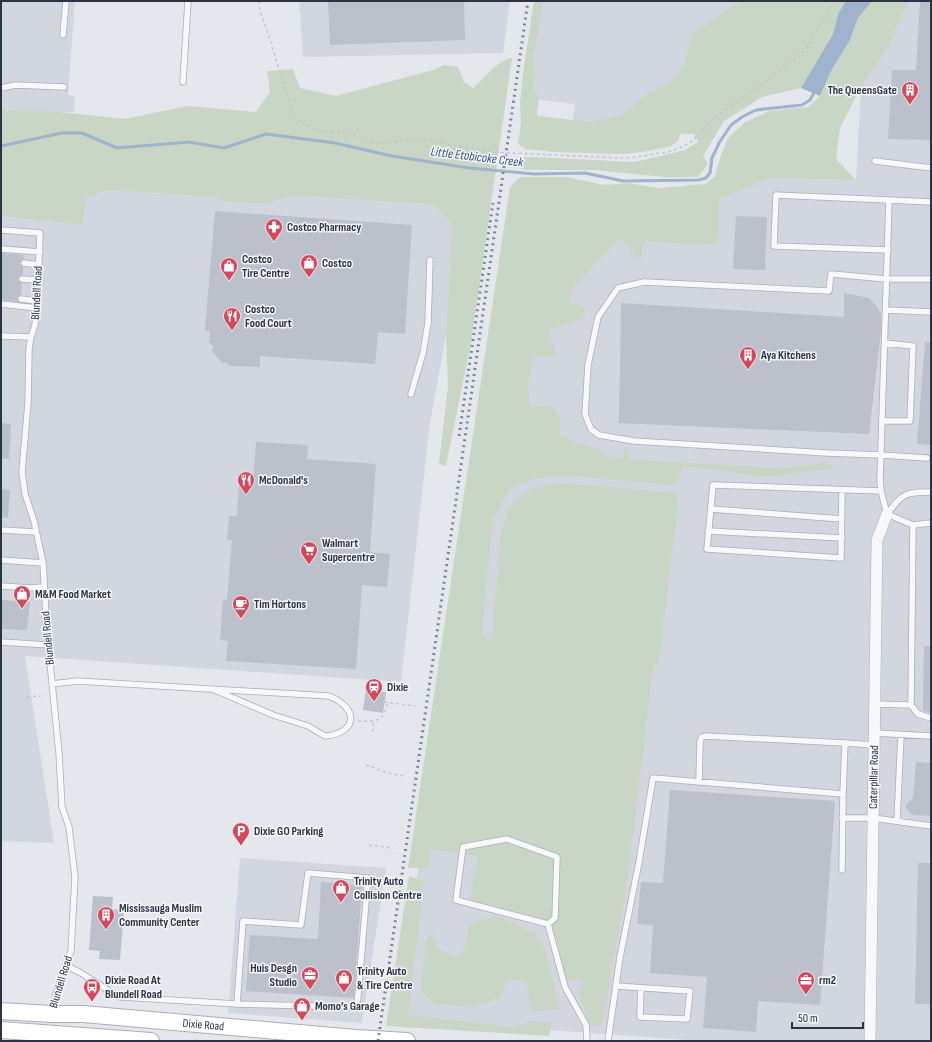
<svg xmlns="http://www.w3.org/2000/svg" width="932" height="1042" viewBox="0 0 932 1042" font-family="'Sofia Sans Condensed',sans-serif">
<rect width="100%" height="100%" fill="#e4e7ec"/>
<path fill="#d2d6de" d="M1,1H75L68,95L75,96L74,112L1,110Z
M299,1H510L503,53L303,57Z
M534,1H789L696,102L570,137L575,104L533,99L523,74Z
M909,1H931V1041H702L396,1019L515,213L770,178L856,180L861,87L888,48Z
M108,190L214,197L222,201L265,204L293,196L432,204L452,223L446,335L430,423L401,682L25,656L54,843L1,841V216L82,225L86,199Z
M240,858L386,868L362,1023L228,1013Z"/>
<path fill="#c9d6c5" d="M534,1H543L533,58L534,87L539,100L537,113L538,116L591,122L622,115L647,94L671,81L683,68L692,34L734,5L743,1H846L838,14L833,34L801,88L762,97L724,121L703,156L708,164L698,177H664L595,170H526L509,166L510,158L533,157L635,162L685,150L698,142L694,134H680L678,141L671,146L649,151L625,154L554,152L526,149L518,144L521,122L520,103L523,74Z
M872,1H909L888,48L861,87L840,128L836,159L856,180L770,178L719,199V236L713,245L644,241L641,258H637L620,238L574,287L569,302L585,307V318L548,330L556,355L534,358L528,383L529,407L551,406L560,417V435L581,445L596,448L608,457L623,458L625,447H627L631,460L781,468L826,463L834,468L768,477L683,466L676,485L559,475L532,479L511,489L493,519L481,637L492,639L501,534L509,507L529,489L559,483L679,493L659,659L653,668L627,882L602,1026H591L578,993L584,979L563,981L555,945L539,917L470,900L478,856L430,849L428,868H408L510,187L520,177H566L604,185L628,183L659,188L706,184L715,176L721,155L728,138L744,123L769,111L808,107L820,96L831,71L850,40L858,18Z
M512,58L471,343L446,466L439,464L448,386L446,335L452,224L432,204L293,196L265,204L222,201L214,197L108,190L86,199L82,225L1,216V110L52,111L124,119L188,106L256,112L270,92L267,71L293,69L300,88L336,96L433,70L444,65L458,67L464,82L473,88C487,77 495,61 512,58Z
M409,876L424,881L408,1015L512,1027L532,1021L553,1023L549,1036L386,1026Z
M497,916L535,934L546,953L560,1009L532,1012L526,981L507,980L501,997L472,1007L435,1004L421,991L426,939L434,934L437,949L456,957L466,947L470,924Z"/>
<path fill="#9fb4cc" d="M846,1H872L858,18L850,40L831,71L820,96L801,88L833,34L838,14Z"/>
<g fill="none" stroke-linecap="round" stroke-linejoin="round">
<path stroke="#9fb4cc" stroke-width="3" d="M1,146L62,133H82L117,148L189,142L224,148L266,134L335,143L392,156L469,168L534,174L585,173L623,181L699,180L706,178L710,173L712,158L719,143L731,125L742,117L756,110L802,105L810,100L815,91"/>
</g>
<path fill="#bbc0ca" d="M328,1H464L465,40L330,45Z
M920,1H931V140L888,139L892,70H916Z
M215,211L412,225L405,334L378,332L375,364L260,356V367L229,366L226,362L223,364L211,350L214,347L209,342L210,331H205Z
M736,216L767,217L765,270L733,269Z
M1,253L24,255V259L20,262V265L23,267V275H20L18,278V281L22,283L21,295L17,297L18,302L1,300Z
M844,293L869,298L878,308L881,314V331L869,434L619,423L621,303L844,317Z
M925,342H931V445L917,444Z
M1,423L11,424L9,459H1Z
M256,442L308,445L307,459L376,464L370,552L390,554L387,587L362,585L356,669L226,661L228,641L220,640L223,599L227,600L232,540H227L229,516H237L239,484L253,485Z
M1,489L10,490L8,518L1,517Z
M1,600L30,602L27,630L1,629Z
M924,646H931V713L923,711Z
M366,689L386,692L383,713L363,710Z
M916,762L931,763V816L912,815L905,806L913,798Z
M670,790L835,801L820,1005L758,1001L756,1032L703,1028L707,977L650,973L653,925L637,924L641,882L663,883Z
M918,863H931V1004H915Z
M321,882L362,885L354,998L246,991L250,935L318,939Z
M93,896L113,897L112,909L124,910L120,960L99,959L100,951L89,950Z"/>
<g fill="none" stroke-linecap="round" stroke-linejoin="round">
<g stroke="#a9aeb7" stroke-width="7">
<path id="lane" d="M63,35L66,1
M183,82L188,1
M1,88L16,85L64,87
M875,161L931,168
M1,230L40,233L37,308L35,325L31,337L29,349L28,403L22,472L25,494L34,521L43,563L47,632L59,753L62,807L69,827L75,877L71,951L53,1003L52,1012
M1,249L40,252
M888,250L774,246L776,195L889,200
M24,263L39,265
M22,279L38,280
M21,299L37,301
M1,304L37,308
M886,310L931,312
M1,336L31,337
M411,394L423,353L428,323L430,260
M883,421H910L913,346L885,343
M927,458L881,455L827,453L634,441L599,435L591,429L585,414L588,365L598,317L618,288L644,282L829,291L831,274L887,279H931
M842,490L841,558L707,549L713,485L881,491
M711,509L842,519
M887,514L881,491L880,480L889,200L931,202
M887,514C903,493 905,492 931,492
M913,525L931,523
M1,530L36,532
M708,531L842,538
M1,560L43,563
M1,586L30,588L43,587
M1,642L48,645
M52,684L77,681L329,696C359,708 358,733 325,736L308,726L273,715L215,690
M875,704L911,705L913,525L887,514
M911,705L918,714L931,718
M874,733L931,736
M699,782L700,741L702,737L705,736L845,743
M843,794L845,743L874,745
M842,818H873L931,826
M897,821L901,735
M507,839L557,857L555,918L548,924L456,900L463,847Z
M548,924L565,987L586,1025L587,1041
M67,966L81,973L117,996L121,997L237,1004L357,1007L368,878L308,873L301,925L243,921L237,1004
M616,986L690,991L687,1019L640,1017L641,988
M608,1041L620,957L639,862L653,778L843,794L842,870"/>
</g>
<g stroke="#a9aeb7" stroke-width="12">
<path id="street" d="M870,1041L877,540L887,514"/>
</g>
<g stroke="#a9aeb7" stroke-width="18">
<g id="secondary">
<path id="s1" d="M1,1011L51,1014H83L356,1038L407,1041"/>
<path d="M1,1030L151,1041"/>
</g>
</g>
<path stroke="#c2c5cb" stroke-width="1.5" stroke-dasharray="3 3" stroke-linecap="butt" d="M259,1L260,11L266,27L294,118L319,131L346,132L375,144L418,139L491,152L598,157L629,158L668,152L682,147L691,142L714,118L740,100L798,57L806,48L835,1
M27,697L41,696
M384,702L415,706
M358,721C377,722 383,722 388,702
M373,732V722
M366,765L388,773L405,776
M369,845L394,848"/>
<use href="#lane" stroke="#f7f8fa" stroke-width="5.5"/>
<use href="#street" stroke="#f7f8fa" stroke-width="11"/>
<use href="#secondary" stroke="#fff" stroke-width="16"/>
<path stroke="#7d8696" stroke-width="3" stroke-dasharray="2 4" stroke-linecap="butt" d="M459,436L493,203
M378,1041L528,1"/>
</g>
<defs>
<g id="building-pin" transform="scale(0.9)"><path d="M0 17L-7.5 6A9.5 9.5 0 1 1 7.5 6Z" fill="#d1495b" stroke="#f4f6f9"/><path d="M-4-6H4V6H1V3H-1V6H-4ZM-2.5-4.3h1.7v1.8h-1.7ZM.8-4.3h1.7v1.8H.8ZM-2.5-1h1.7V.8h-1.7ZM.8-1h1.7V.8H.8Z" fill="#fff"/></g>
<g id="pharmacy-pin" transform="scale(0.9)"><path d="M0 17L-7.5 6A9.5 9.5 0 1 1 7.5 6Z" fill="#d1495b" stroke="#f4f6f9"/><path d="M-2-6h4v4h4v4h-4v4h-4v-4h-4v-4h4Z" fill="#fff"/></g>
<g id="shop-pin" transform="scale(0.9)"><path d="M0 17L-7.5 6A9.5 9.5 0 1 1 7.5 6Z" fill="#d1495b" stroke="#f4f6f9"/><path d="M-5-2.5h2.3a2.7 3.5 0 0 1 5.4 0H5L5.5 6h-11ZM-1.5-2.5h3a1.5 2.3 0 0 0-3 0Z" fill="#fff"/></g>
<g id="restaurant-pin" transform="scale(0.9)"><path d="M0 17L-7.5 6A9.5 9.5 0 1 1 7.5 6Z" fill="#d1495b" stroke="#f4f6f9"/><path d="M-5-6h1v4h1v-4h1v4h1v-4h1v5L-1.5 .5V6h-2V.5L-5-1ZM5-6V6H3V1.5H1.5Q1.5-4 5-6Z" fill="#fff"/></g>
<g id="supermarket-pin" transform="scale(0.9)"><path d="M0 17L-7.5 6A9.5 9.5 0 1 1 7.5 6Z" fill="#d1495b" stroke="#f4f6f9"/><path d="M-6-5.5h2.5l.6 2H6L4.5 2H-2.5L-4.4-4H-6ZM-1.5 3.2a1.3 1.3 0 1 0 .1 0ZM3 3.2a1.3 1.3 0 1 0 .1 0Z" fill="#fff"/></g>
<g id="cafe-pin" transform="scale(0.9)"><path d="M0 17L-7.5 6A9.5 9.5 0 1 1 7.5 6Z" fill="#d1495b" stroke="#f4f6f9"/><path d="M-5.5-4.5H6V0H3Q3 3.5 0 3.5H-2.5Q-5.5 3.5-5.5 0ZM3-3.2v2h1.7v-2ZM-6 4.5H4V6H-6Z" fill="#fff"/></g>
<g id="station-pin" transform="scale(0.9)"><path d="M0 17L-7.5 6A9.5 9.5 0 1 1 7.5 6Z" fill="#d1495b" stroke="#f4f6f9"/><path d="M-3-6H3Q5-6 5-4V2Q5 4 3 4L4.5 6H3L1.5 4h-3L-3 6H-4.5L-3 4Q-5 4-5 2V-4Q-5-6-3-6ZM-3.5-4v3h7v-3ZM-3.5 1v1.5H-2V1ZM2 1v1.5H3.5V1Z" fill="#fff"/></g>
<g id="parking-pin" transform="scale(0.9)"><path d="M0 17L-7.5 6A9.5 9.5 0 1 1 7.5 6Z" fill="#d1495b" stroke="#f4f6f9"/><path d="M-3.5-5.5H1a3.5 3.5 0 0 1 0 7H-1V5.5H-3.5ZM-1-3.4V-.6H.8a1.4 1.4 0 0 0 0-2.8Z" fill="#fff"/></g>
<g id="office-pin" transform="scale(0.9)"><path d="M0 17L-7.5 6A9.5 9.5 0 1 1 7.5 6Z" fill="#d1495b" stroke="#f4f6f9"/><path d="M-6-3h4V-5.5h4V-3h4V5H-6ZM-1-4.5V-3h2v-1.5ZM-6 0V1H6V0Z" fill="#fff"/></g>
<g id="bus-pin" transform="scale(0.9)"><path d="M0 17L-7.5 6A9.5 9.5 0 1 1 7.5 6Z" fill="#d1495b" stroke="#f4f6f9"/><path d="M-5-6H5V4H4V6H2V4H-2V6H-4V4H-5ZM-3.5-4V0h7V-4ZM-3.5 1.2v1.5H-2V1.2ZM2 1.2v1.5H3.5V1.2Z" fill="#fff"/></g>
</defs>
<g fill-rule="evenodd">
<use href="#building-pin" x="910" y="90"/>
<use href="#pharmacy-pin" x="274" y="227"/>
<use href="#shop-pin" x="309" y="263"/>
<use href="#shop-pin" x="229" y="266"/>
<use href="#restaurant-pin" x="232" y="316"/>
<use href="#building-pin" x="748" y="355"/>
<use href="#restaurant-pin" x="246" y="480"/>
<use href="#supermarket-pin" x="309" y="550"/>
<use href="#shop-pin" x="22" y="594"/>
<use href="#cafe-pin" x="241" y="604"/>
<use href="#station-pin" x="374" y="687"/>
<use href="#parking-pin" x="241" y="831"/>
<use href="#shop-pin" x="341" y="888"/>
<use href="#building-pin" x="106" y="915"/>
<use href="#office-pin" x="310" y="975"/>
<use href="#shop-pin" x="344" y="978"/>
<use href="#office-pin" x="806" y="980"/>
<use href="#bus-pin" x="92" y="987"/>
<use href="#shop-pin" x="302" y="1006"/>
</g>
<g text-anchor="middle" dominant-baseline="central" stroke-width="3" stroke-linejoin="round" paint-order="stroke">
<g font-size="12" font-weight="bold" fill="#2b3445" stroke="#f4f6f9" text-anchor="start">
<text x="897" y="90" text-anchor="end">The QueensGate</text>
<text x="287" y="227">Costco Pharmacy</text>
<text x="242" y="259">Costco<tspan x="242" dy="14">Tire Centre</tspan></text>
<text x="322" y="263">Costco</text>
<text x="245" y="309">Costco<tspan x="245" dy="14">Food Court</tspan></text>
<text x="761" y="355">Aya Kitchens</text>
<text x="259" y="480">McDonald's</text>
<text x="322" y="543">Walmart<tspan x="322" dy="14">Supercentre</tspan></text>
<text x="35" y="594">M&amp;M Food Market</text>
<text x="254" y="604">Tim Hortons</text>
<text x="387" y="687">Dixie</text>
<text x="254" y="831">Dixie GO Parking</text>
<text x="354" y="881">Trinity Auto<tspan x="354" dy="14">Collision Centre</tspan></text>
<text x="119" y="908">Mississauga Muslim<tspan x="119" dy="14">Community Center</tspan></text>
<text x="297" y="968" text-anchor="end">Huis Desgn<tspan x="297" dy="14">Studio</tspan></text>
<text x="357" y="971">Trinity Auto<tspan x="357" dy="14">&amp; Tire Centre</tspan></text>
<text x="105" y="980">Dixie Road At<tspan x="105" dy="14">Blundell Road</tspan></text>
<text x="819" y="980">rm2</text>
<text x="315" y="1006">Momo’s Garage</text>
</g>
<g font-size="12" fill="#2b3445" stroke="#f4f6f9">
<text transform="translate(37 293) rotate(-87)">Blundell Road</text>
<text transform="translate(48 638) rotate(-95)">Blundell Road</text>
<text transform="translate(874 777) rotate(-89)">Caterpillar Road</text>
<text transform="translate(61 982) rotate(-73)">Blundell Road</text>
<text stroke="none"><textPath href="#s1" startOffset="203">Dixie Road</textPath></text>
</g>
<g font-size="13" font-style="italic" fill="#34527a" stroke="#f4f6f9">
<text transform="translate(477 157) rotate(7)">Little Etobicoke Creek</text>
</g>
</g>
<rect width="932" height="1042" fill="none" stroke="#2b3445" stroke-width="4"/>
<path d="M792 1022v6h71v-6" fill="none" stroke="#2b3445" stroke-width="2"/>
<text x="798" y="1022" font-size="12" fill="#2b3445" stroke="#f4f6f9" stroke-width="3" paint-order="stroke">50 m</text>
</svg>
